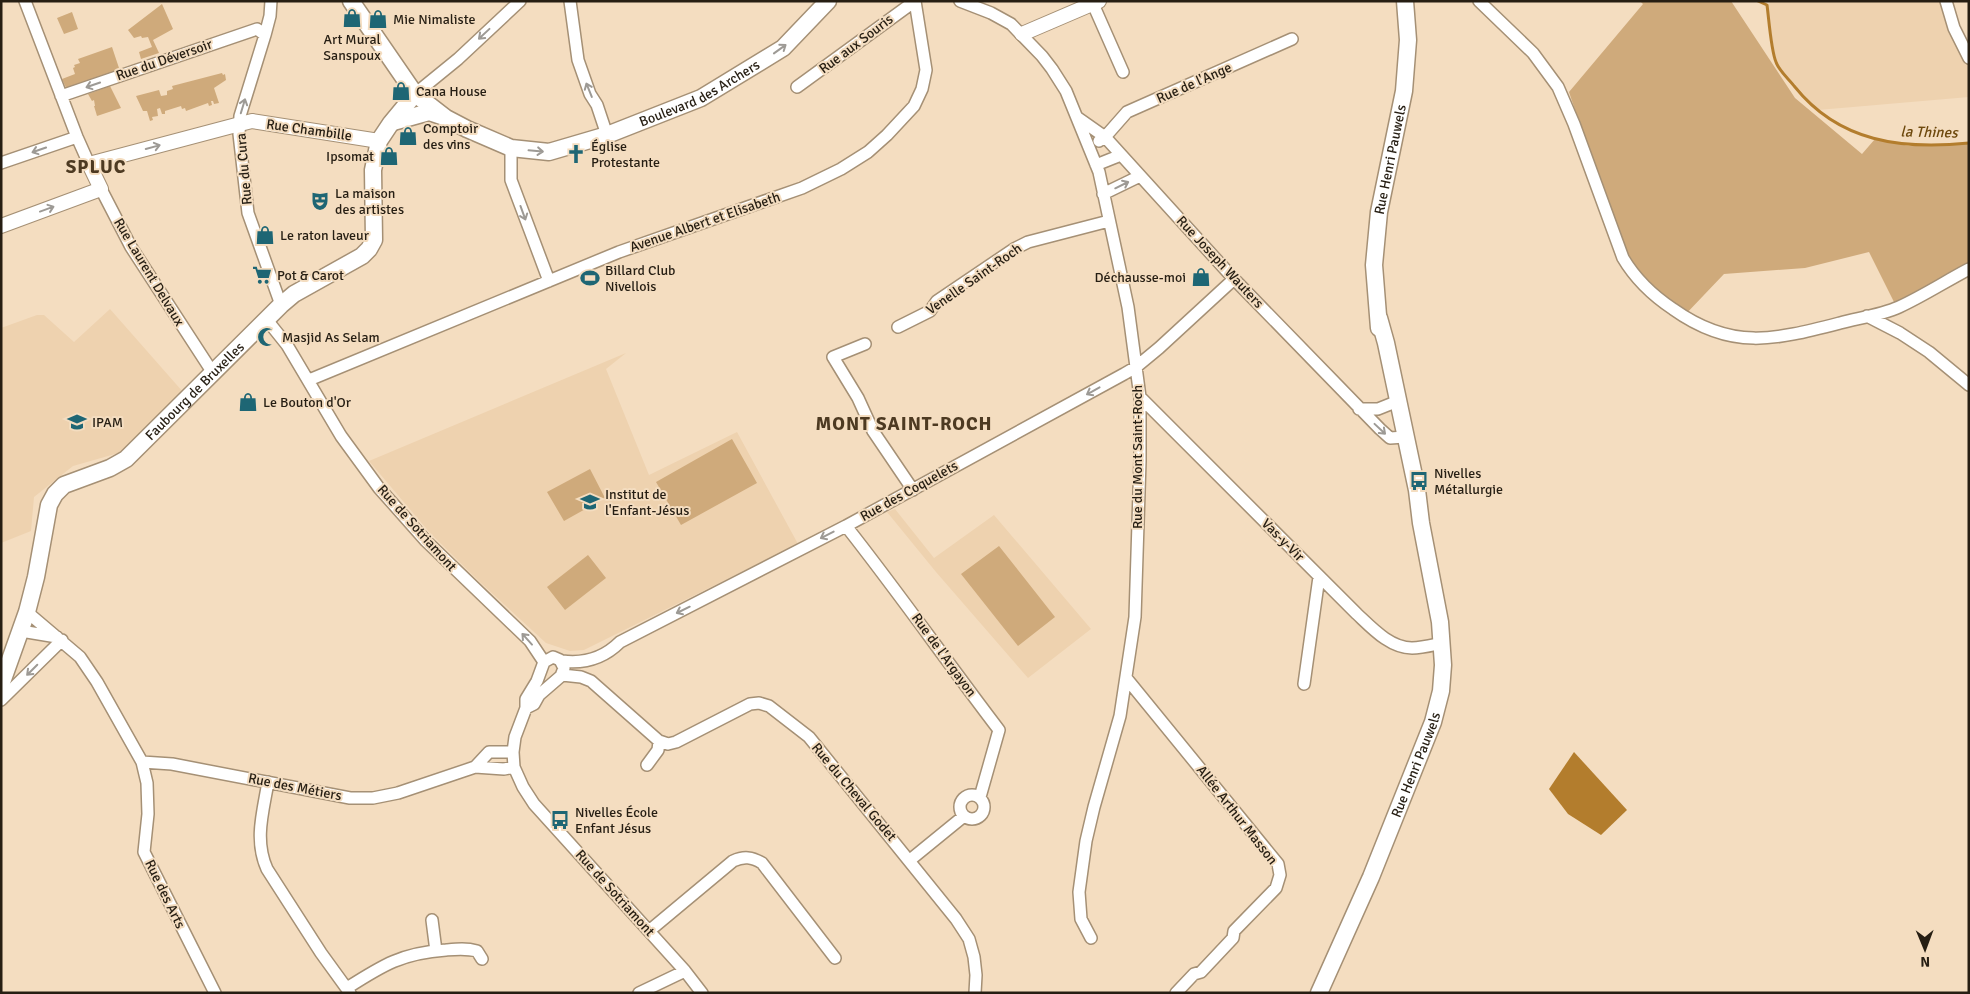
<svg xmlns="http://www.w3.org/2000/svg" width="1970" height="994" viewBox="0 0 1970 994" font-family="Signika,sans-serif">
<rect width="100%" height="100%" fill="#f4ddc0"/>
<path fill="#eed2af" d="M1771,1H1946L1969,56V97L1818,110L1776,63L1767,5Z
M110,309L183,392L122,452L73,466L34,497L31,531L1,543V328L37,315H44L74,342Z
M626,353L606,369L649,475L737,432L798,544L584,650L570,651L546,643L481,583L430,533L369,461Z
M895,509L934,558L994,515L1091,629L1028,678L936,572L887,512Z"/>
<path fill="#cfaa7b" d="M1640,1H1731L1795,98L1862,154L1875,139L1909,146L1969,143V269L1897,308L1869,252L1805,268L1724,274L1683,317L1628,267L1569,92L1643,4Z
M162,4L173,29L153,40L159,53L141,59L139,52L152,47L148,37L142,38L141,36L134,38L128,30Z
M72,12L78,29L64,34L57,18Z
M112,47L120,71L67,90L62,79L75,74L73,68L75,67L74,65L80,63L78,59Z
M222,73L223,75L225,74L226,80L214,88L219,103L214,104L213,101H211L212,105L209,106L208,103L186,111L185,108L182,109L181,106L165,111V114H162L160,108L157,109L158,116L152,117L153,120L150,121L147,111H143L136,96L159,90L161,96L167,95V91L173,89L172,86Z
M110,86L121,108L97,116L94,106H95L94,100L92,101L88,94Z
M732,439L757,483L681,525L656,482Z
M590,469L605,498L564,521L547,492Z
M999,546L1055,617L1018,646L961,574Z
M588,555L606,578L565,610L547,587Z"/>
<path fill="#b37d2d" d="M1574,752L1627,810L1601,835L1568,814L1549,789Z"/>
<g fill="none" stroke-linecap="round" stroke-linejoin="round">
<path stroke="#b37d2d" stroke-width="3" d="M1758,1L1767,5C1769,20 1771,50 1776,62C1779,71 1789,79 1795,87C1839,142 1902,150 1969,143"/>
<g stroke="#a59075" stroke-width="14">
<path id="minor" d="M25,1L77,137L89,164
M271,1L270,16L265,35L240,116L239,134L248,213L281,305
M570,1L578,60L590,94L597,105L607,135
M960,1L991,13L1011,24L1042,56L1052,69L1066,91L1099,172L1128,307L1140,397V461L1135,617L1120,716L1094,807L1086,841L1079,892L1081,919L1091,938
M1479,1L1533,53L1558,87L1574,124L1623,258C1636,280 1652,295 1673,309C1732,351 1774,340 1840,323C1859,318 1881,315 1899,307C1923,296 1946,281 1969,269
M1946,1L1954,28L1969,58
M1093,4L1123,72
M797,87L915,1
M415,94L458,59L520,1
M61,96L257,29L265,35
M1078,118L1105,137L1234,279L1380,429L1390,438L1405,437
M1099,141L1105,137L1127,112L1292,39
M511,148V180L549,281
M1,163L77,137
M1096,165L1121,155
M101,189L131,247L213,373
M1103,194L1140,176
M1867,316L1900,333L1929,352L1969,385
M267,320L287,345L341,436L379,488L426,541L530,641L544,662
M898,327L930,311L937,301L1014,249L1028,242L1109,221
M865,344L833,357L858,398L873,431L913,490
M309,380L619,252L802,188L841,169L868,152L887,135L914,106L922,89L926,70L915,1
M1140,397L1357,614C1372,628 1390,648 1412,648C1422,648 1433,645 1443,643
M1359,409H1378L1398,401
M846,526C899,593 947,662 999,730L980,797
M27,612L80,657L97,682L142,762L147,783L148,814L144,852L215,993
M21,631L57,637
M562,661C585,664 604,658 620,642L846,526L1124,374L1136,367L1159,348L1234,279
M562,675L581,677L591,681L659,741L668,744L676,742L750,704L759,703L769,706L809,737L956,919L969,939L974,957L976,975L975,993
M1127,679L1278,864L1280,875L1276,888L1234,931L1233,938L1201,972L1194,974L1176,993
M1304,684L1319,577
M1,700L62,640
M526,708L534,704L539,695L561,676L564,668L560,660L553,657L544,662L537,681L526,699V708L515,737L513,752L514,767L523,787L534,804L685,971L702,993
M142,762L172,764L350,798H373L398,793L475,767L504,769L514,767
M647,765L658,750L659,741
M475,767L489,752H513
M268,782C263,812 254,840 267,869L321,953L350,993
M960 807a12 12 0 1 1 24 0a12 12 0 1 1-24 0Z
M910,860L964,816
M432,920L436,951
M649,931L733,861C744,856 752,857 762,863L835,958
M347,988C383,965 402,953 446,950C457,949 466,948 477,951L482,959
M639,993L685,971"/>
</g>
<g stroke="#a59075" stroke-width="16">
<path id="tertiary" d="M1022,34L1099,1
M1,226L101,189L89,164L240,124L252,121L379,141"/>
</g>
<g stroke="#a59075" stroke-width="19">
<g id="secondary">
<path id="s1" d="M351,1L415,94L446,118L467,129L511,148L549,152L607,135L701,98L783,48L828,1"/>
<path d="M393,122L429,112L444,117"/>
<path id="s2" d="M1379,328L1374,265L1379,212L1404,91L1408,40L1405,1"/>
<path id="s3" d="M1,685L27,612L36,577L49,505L55,494L64,485L110,468L126,459L281,305L294,294L362,256L369,249L374,240L373,170L379,141L391,123L415,94"/>
<path id="s4" d="M1319,993L1371,877L1433,722L1441,691L1443,665L1440,622L1421,523L1417,490L1386,343L1379,318"/>
</g>
</g>
<use href="#minor" stroke="#fff" stroke-width="11"/>
<use href="#tertiary" stroke="#fff" stroke-width="14"/>
<use href="#secondary" stroke="#fff" stroke-width="16"/>
</g>
<defs><path id="oneway-shaft" d="M-6 0H5M1.5-3L5.5 0L1.5 3" fill="none" stroke-width="1.6" stroke-linecap="round" stroke-linejoin="round" transform="scale(1.25)"/></defs>
<g stroke="#9d9a95">
<use href="#oneway-shaft" transform="translate(484 34) rotate(137)"/>
<use href="#oneway-shaft" transform="translate(780 49) rotate(-36)"/>
<use href="#oneway-shaft" transform="translate(93 85) rotate(161)"/>
<use href="#oneway-shaft" transform="translate(589 90) rotate(-112)"/>
<use href="#oneway-shaft" transform="translate(243 106) rotate(-73)"/>
<use href="#oneway-shaft" transform="translate(153 147) rotate(-15)"/>
<use href="#oneway-shaft" transform="translate(39 150) rotate(161)"/>
<use href="#oneway-shaft" transform="translate(536 151) rotate(5)"/>
<use href="#oneway-shaft" transform="translate(1122 185) rotate(-26)"/>
<use href="#oneway-shaft" transform="translate(47 209) rotate(-20)"/>
<use href="#oneway-shaft" transform="translate(523 213) rotate(70)"/>
<use href="#oneway-shaft" transform="translate(1093 391) rotate(151)"/>
<use href="#oneway-shaft" transform="translate(1380 429) rotate(43)"/>
<use href="#oneway-shaft" transform="translate(827 535) rotate(153)"/>
<use href="#oneway-shaft" transform="translate(683 610) rotate(154)"/>
<use href="#oneway-shaft" transform="translate(527 639) rotate(-132)"/>
<use href="#oneway-shaft" transform="translate(32 670) rotate(135)"/>
</g>
<defs>
<g id="shop-bare" transform="scale(1.5)"><path d="M-5-2.5h2.3a2.7 3.5 0 0 1 5.4 0H5L5.5 6h-11ZM-1.5-2.5h3a1.5 2.3 0 0 0-3 0Z" fill="#1e6674" stroke="#f4ddc0" stroke-width="2.5" paint-order="stroke"/></g>
<g id="church-bare" transform="scale(1.5)"><path d="M-1.2-6h2.4v3.5h3.3v2.4h-3.3V6h-2.4V-.1h-3.3v-2.4h3.3Z" fill="#1e6674" stroke="#f4ddc0" stroke-width="2.5" paint-order="stroke"/></g>
<g id="theatre-bare" transform="scale(1.5)"><path d="M-5-5.5Q0-4 5-5.5V0Q5 5 0 6Q-5 5-5 0ZM-3.3-2.5H-1v1.5H-3.3ZM1-2.5H3.3v1.5H1ZM-2.8 1Q0 5.5 2.8 1Z" fill="#1e6674" stroke="#f4ddc0" stroke-width="2.5" paint-order="stroke"/></g>
<g id="supermarket-bare" transform="scale(1.5)"><path d="M-6-5.5h2.5l.6 2H6L4.5 2H-2.5L-4.4-4H-6ZM-1.5 3.2a1.3 1.3 0 1 0 .1 0ZM3 3.2a1.3 1.3 0 1 0 .1 0Z" fill="#1e6674" stroke="#f4ddc0" stroke-width="2.5" paint-order="stroke"/></g>
<g id="stadium-bare" transform="scale(1.5)"><path d="M0-5a6.5 5 0 1 0 0 10a6.5 5 0 1 0 0-10ZM-3.5-1.8h7v3.6h-7Z" fill="#1e6674" stroke="#f4ddc0" stroke-width="2.5" paint-order="stroke"/></g>
<g id="mosque-bare" transform="scale(1.5)"><path d="M3.5-4.9A6 6 0 1 0 3.5 4.9A5 5 0 1 1 3.5-4.9Z" fill="#1e6674" stroke="#f4ddc0" stroke-width="2.5" paint-order="stroke"/></g>
<g id="school-bare" transform="scale(1.5)"><path d="M0-5L7-2L0 1L-7-2ZM-4 1L0 2.5L4 1V4Q0 6-4 4Z" fill="#1e6674" stroke="#f4ddc0" stroke-width="2.5" paint-order="stroke"/></g>
<g id="bus-bare" transform="scale(1.5)"><path d="M-5-6H5V4H4V6H2V4H-2V6H-4V4H-5ZM-3.5-4V0h7V-4ZM-3.5 1.2v1.5H-2V1.2ZM2 1.2v1.5H3.5V1.2Z" fill="#1e6674" stroke="#f4ddc0" stroke-width="2.5" paint-order="stroke"/></g>
</defs>
<g fill-rule="evenodd">
<use href="#shop-bare" x="352" y="18"/>
<use href="#shop-bare" x="378" y="19"/>
<use href="#shop-bare" x="401" y="91"/>
<use href="#shop-bare" x="408" y="136"/>
<use href="#church-bare" x="576" y="154"/>
<use href="#shop-bare" x="389" y="156"/>
<use href="#theatre-bare" x="320" y="201"/>
<use href="#shop-bare" x="265" y="235"/>
<use href="#supermarket-bare" x="262" y="275"/>
<use href="#shop-bare" x="1201" y="277"/>
<use href="#stadium-bare" x="590" y="278"/>
<use href="#mosque-bare" x="267" y="337"/>
<use href="#shop-bare" x="248" y="402"/>
<use href="#school-bare" x="77" y="422"/>
<use href="#bus-bare" x="1419" y="481"/>
<use href="#school-bare" x="590" y="502"/>
<use href="#bus-bare" x="560" y="820"/>
</g>
<g text-anchor="middle" dominant-baseline="central" stroke-width="4" stroke-linejoin="round" paint-order="stroke">
<g font-size="14" fill="#261e13" stroke="#f4ddc0" text-anchor="start">
<text x="393" y="19">Mie Nimaliste</text>
<text x="352" y="39" text-anchor="middle">Art Mural<tspan x="352" dy="16">Sanspoux</tspan></text>
<text x="416" y="91">Cana House</text>
<text x="423" y="128">Comptoir<tspan x="423" dy="16">des vins</tspan></text>
<text x="591" y="146">Église<tspan x="591" dy="16">Protestante</tspan></text>
<text x="374" y="156" text-anchor="end">Ipsomat</text>
<text x="335" y="193">La maison<tspan x="335" dy="16">des artistes</tspan></text>
<text x="280" y="235">Le raton laveur</text>
<text x="605" y="270">Billard Club<tspan x="605" dy="16">Nivellois</tspan></text>
<text x="277" y="275">Pot &amp; Carot</text>
<text x="1186" y="277" text-anchor="end">Déchausse-moi</text>
<text x="282" y="337">Masjid As Selam</text>
<text x="263" y="402">Le Bouton d'Or</text>
<text x="92" y="422">IPAM</text>
<text x="1434" y="473">Nivelles<tspan x="1434" dy="16">Métallurgie</tspan></text>
<text x="605" y="494">Institut de<tspan x="605" dy="16">l'Enfant-Jésus</tspan></text>
<text x="575" y="812">Nivelles École<tspan x="575" dy="16">Enfant Jésus</tspan></text>
</g>
<g font-size="14" fill="#261e13" stroke="#f4ddc0">
<text transform="translate(856 44) rotate(-37)">Rue aux Souris</text>
<text transform="translate(164 60) rotate(-19)">Rue du Déversoir</text>
<text transform="translate(1194 83) rotate(-24)">Rue de l'Ange</text>
<text stroke="none"><textPath href="#s1" startOffset="424">Boulevard des Archers</textPath></text>
<text transform="translate(309 130) rotate(8)">Rue Chambille</text>
<text stroke="none"><textPath href="#s2" startOffset="170">Rue Henri Pauwels</textPath></text>
<text transform="translate(244 169) rotate(-95)">Rue du Cura</text>
<text transform="translate(705 222) rotate(-19)">Avenue Albert et Elisabeth</text>
<text transform="translate(1220 262) rotate(47)">Rue Joseph Wauters</text>
<text transform="translate(149 272) rotate(59)">Rue Laurent Delvaux</text>
<text transform="translate(974 279) rotate(-35)">Venelle Saint-Roch</text>
<text stroke="none"><textPath href="#s3" startOffset="376">Faubourg de Bruxelles</textPath></text>
<text transform="translate(1137 457) rotate(-90)">Rue du Mont Saint-Roch</text>
<text transform="translate(909 491) rotate(-29)">Rue des Coquelets</text>
<text transform="translate(417 528) rotate(48)">Rue de Sotriamont</text>
<text transform="translate(1283 540) rotate(45)">Vas-y-Vir</text>
<text transform="translate(944 655) rotate(54)">Rue de l'Argayon</text>
<text stroke="none"><textPath href="#s4" startOffset="248">Rue Henri Pauwels</textPath></text>
<text transform="translate(295 787) rotate(11)">Rue des Métiers</text>
<text transform="translate(854 792) rotate(50)">Rue du Cheval Godet</text>
<text transform="translate(1237 815) rotate(52)">Allée Arthur Masson</text>
<text transform="translate(615 893) rotate(48)">Rue de Sotriamont</text>
<text transform="translate(165 894) rotate(64)">Rue des Arts</text>
</g>
<g font-size="15" font-style="italic" fill="#6e490d" stroke="#f4ddc0">
<text transform="translate(1929 132) rotate(1)">la Thines</text>
</g>
<g font-size="19" font-weight="bold" letter-spacing="1" fill="#4d3a22" stroke="#f4ddc0">
<text x="96" y="167">SPLUC</text>
<text x="904" y="424">MONT SAINT-ROCH</text>
</g>
</g>
<rect width="1970" height="994" fill="none" stroke="#261e13" stroke-width="5"/>
<g transform="translate(1925 949) rotate(179)" stroke="#f4ddc0" stroke-width="4" paint-order="stroke">
<path d="M0-4L9 19L0 12L-9 19Z" fill="#261e13"/>
<text y="-8" font-size="14" font-weight="bold" text-anchor="middle" fill="#261e13">N</text>
</g>
</svg>
